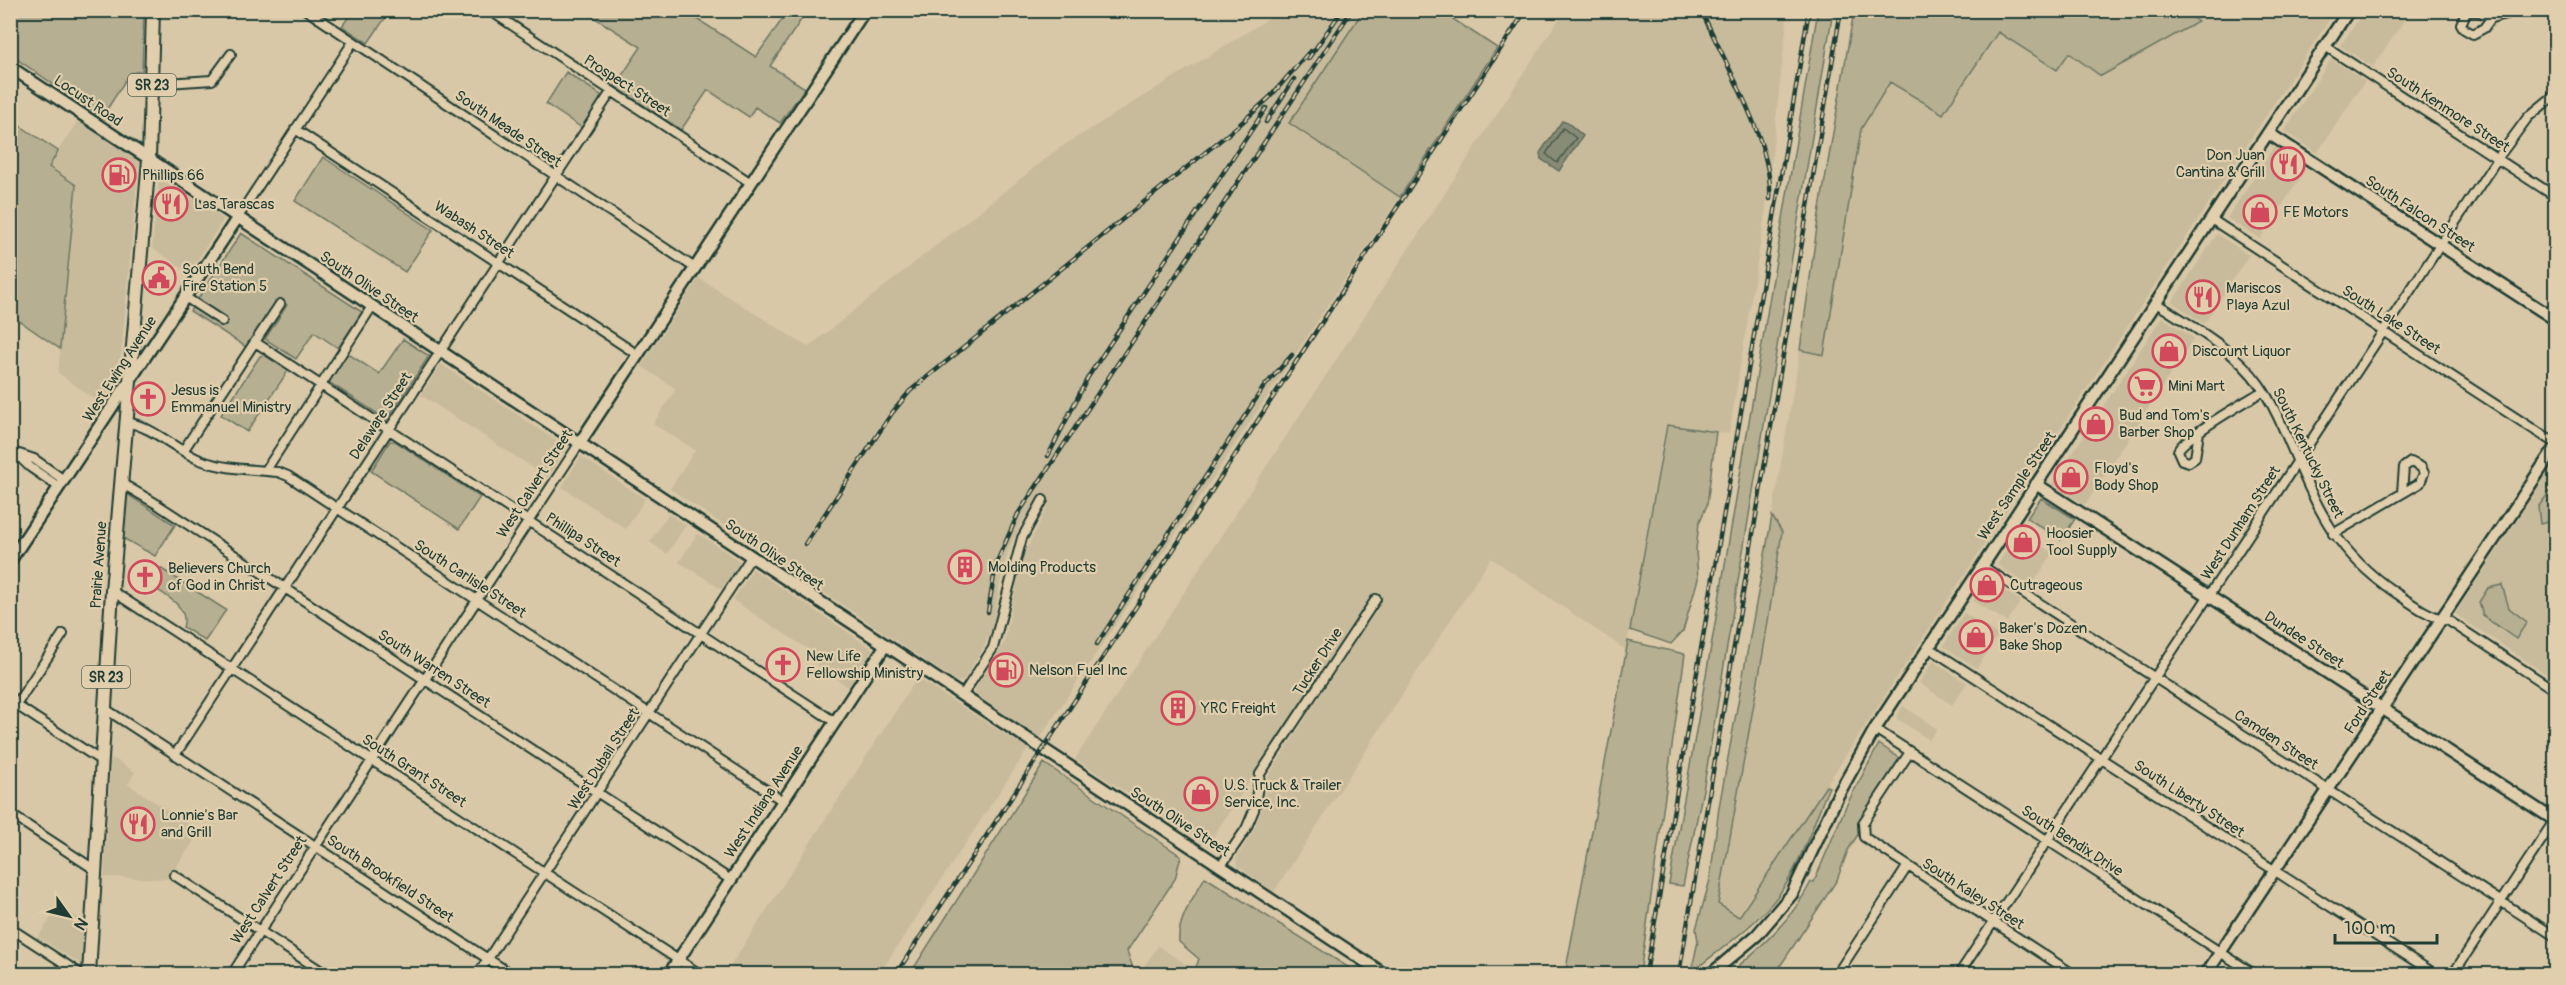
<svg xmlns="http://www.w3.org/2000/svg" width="2566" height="985" viewBox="0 0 2566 985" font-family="Pangolin,sans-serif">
<rect width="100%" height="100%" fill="#d9c8a7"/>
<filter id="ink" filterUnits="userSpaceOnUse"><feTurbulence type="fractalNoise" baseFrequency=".0167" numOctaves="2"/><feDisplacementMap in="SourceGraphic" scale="12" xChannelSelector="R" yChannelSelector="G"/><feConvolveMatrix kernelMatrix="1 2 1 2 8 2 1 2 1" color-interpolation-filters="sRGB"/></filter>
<g filter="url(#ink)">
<path fill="#c8bb9c" d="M1281,11H1363L1289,123L1400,197L1040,738L975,694V689L1004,643L1023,556L1049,504L1040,497L1020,526L1010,547L1002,573L993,625L984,647L963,681L957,682L670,489L695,450L653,424L676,389L641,366L699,278L808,347L1058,149Z
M1564,11H1788L1766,209L1729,434L1666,425L1626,650L1491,558L1274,892L1237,866L1236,858L1252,833L1261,812L1269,775L1380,602L1371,596L1209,843L1206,844L1075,759Z
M2181,11H2335L1739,918L1717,904L1763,653L1782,532L1772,516L1800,350L1824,354L1861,129L1890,81L1998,32L2057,70L2068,52L2102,76L2197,21Z
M2364,11H2411L2373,67L2340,46Z
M2331,59L2365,81L2317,153L2284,131Z
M79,119L139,161L119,377L101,404L58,373L76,185L48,166Z
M2274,147L2306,169L2260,239L2227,218Z
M163,180L224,219L189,273L152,248L159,182Z
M2217,234L2249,255L2204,324L2172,302Z
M2162,317L2194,338L2085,505L2052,484Z
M441,364L566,447L547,477L421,395Z
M581,456L645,499L626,529L562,487Z
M2555,462V680L2455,614Z
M668,514L686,525L667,554L650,542Z
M2019,531L2053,553L2031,587L1997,565Z
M698,533L741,562L723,590L679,562Z
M753,569L873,649L848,687L816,664L820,657L733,600Z
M1987,579L2021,601L2007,622L1973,601Z
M1964,613L1998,635L1977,668L1943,646Z
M1933,661L1967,683L1952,705L1919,683Z
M917,678L1028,749L879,974H725Z
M1903,706L1937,729L1929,740L1896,718Z
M111,757L135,772L128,784L200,832L168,879L104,877Z
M59,906L84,922L82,965L38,937Z
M1158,946L1201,974H1139Z"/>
<path fill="#b7af92" stroke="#6b7663" stroke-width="1.5" d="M1818,10L1833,11L1704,785L1683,886L1669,884L1715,624Z
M2181,10L2198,22L2101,76L2069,53L2057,70L1998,32L1943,114L1890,82L1861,129L1824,355L1800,350L1818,220L1854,11Z
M10,11H144L142,71L130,73L104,114H97L11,55Z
M353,11V10L390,11L368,43L342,26Z
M584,11H685L756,57L788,11H807L770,66L805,88L780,123L755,107L749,117L708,90L681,130L615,86L641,47Z
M1363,11H1441L1497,48L1400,197L1289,123Z
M566,72L601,95L598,105L582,128L546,104Z
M10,119L58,151L49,167L76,185L60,349L11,315Z
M323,157L433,230L405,272L295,201Z
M241,233L362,312L338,348L314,332L296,359L265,339L287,305L278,299L246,347L190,311Z
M403,339L429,356L387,420L330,383L329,380L347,353L379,374Z
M264,355L288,371L247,432L221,415L260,356Z
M1667,425L1716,432L1707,505L1699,523L1696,550L1698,579L1683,631L1671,644L1630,630Z
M390,441H395L480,497L459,529L371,471Z
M2555,485V520L2540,524L2538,507Z
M124,492L175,525L155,556L121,537Z
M2041,498L2075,519L2061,540L2027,518Z
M1772,516L1782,532L1763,653L1718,904L1739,917L1826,786L1829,787C1815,818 1805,852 1788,881C1764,921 1726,944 1691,973L1698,941L1696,929L1710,880L1719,807Z
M160,568L226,610L205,641L183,627C190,606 164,595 150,585Z
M2502,585L2509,608L2527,622L2516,639L2483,616L2479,602L2488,588Z
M1628,641L1685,654L1640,974H1565Z
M1879,744L1901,759L1859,824V833L1848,850L1837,880L1775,974H1729C1761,947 1792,920 1811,882H1814L1846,806Z
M1044,763L1181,856L1175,879L1127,951L1135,974H910Z
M1205,877L1359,974H1201L1195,970L1199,959L1179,942C1177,919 1194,897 1205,877Z"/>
<path fill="#888b75" stroke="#5e6c5b" stroke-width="1.5" d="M1562,121L1568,123L1583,136L1559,171L1541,159L1540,153Z"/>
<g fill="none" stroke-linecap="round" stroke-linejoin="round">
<path stroke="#495c4e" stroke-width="1.5" d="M1563,128L1576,138L1557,163L1546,154Z"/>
<g stroke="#1f3d34" stroke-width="12">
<path id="street" d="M306,10L695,268
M489,10L751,183
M2491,18C2483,13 2476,8 2466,13L2461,24L2464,29L2473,34L2484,28L2491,18L2523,10
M2325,46L2556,197
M152,84L212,80L231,54
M295,129L638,355
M238,217L353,42
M2211,219L2556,444
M185,297L222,321
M2156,303C2193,327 2233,348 2259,384C2274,405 2284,430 2294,453C2318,512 2339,554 2393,591C2411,603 2427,616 2449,621L2556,691
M255,342L835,722
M126,422C154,427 174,449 200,460C226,470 252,469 278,472L288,476L783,801
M2199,432L2195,458L2189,462L2182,460L2178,451C2183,437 2247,401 2263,391
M10,448L30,467L59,487
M183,451L280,304
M19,454L34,459L64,480
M266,470L371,308
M121,483L155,503L731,880
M2333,534L2420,483L2424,473L2421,467L2411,462L2404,467L2402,492
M1982,566L2556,937
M112,591L700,974
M1928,647L2435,974
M962,696L993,648L1022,538L1043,500
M10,701L100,760
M16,705L63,634
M104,708L511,974
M1875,729L2254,974
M1910,752L1863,823L1864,837L2073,974
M175,755L611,92
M10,814L94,869
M1220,867L1246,829L1254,810L1260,774L1376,599
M174,875L326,974
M10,928L81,974
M232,974L579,444
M478,974L751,557
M1837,974L1907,867
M1959,974L2497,159L2528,117L2556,94
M2453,974L2556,818"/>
</g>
<g stroke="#1f3d34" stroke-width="15">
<path id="secondary" d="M10,67L1384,974
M2268,133L2556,320
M579,444L865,10
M2036,484L2556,821
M10,561L238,217
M669,974L885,646
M1711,974L1757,935L1792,894L1838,795L1875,729L2349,10
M2206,974L2556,446"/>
</g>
<g stroke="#1f3d34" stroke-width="16">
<path id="primary" d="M89,974L112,591L149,159L153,10"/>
</g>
<use href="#street" stroke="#e1ceac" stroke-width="8"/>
<use href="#secondary" stroke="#e1ceac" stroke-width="10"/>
<use href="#primary" stroke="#e1ceac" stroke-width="12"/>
<g stroke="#1f3d34" stroke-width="4.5">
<path id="rail" d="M1701,10C1724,61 1774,145 1770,199
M1308,59L1339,15
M1266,122L1294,79
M1048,456L1088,377L1266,108
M805,544L892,413L910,391L1238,126L1270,97L1310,51
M988,612L996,564L1018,514L1352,10
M1097,644L1263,388L1292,355
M896,974L1526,10
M1646,974L1809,10
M1679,974L1841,10"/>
</g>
<use href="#rail" stroke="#e1ceac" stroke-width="2" stroke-dasharray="7" stroke-linecap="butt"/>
</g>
</g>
<defs>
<g id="restaurant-ring" transform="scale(1.725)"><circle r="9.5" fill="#e1ceac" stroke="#d1495b" stroke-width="1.5"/><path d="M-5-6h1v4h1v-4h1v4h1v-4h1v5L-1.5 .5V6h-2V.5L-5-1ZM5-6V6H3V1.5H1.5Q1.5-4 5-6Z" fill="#d1495b"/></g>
<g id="fuel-ring" transform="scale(1.725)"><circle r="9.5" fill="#e1ceac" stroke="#d1495b" stroke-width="1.5"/><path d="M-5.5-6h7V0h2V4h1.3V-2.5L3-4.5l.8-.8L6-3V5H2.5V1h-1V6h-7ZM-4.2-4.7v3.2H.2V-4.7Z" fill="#d1495b"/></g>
<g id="shop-ring" transform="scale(1.725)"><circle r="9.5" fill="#e1ceac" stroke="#d1495b" stroke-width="1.5"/><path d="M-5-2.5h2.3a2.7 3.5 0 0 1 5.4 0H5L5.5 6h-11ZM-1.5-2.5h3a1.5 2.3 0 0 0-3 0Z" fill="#d1495b"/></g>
<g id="civic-ring" transform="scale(1.725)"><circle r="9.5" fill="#e1ceac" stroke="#d1495b" stroke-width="1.5"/><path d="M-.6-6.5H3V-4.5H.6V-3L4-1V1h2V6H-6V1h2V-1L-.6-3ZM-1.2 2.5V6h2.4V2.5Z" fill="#d1495b"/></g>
<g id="supermarket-ring" transform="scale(1.725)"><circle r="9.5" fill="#e1ceac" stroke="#d1495b" stroke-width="1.5"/><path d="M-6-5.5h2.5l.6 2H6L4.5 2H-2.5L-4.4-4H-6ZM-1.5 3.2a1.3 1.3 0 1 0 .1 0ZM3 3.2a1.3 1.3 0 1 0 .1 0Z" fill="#d1495b"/></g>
<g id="church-ring" transform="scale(1.725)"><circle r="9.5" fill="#e1ceac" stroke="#d1495b" stroke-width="1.5"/><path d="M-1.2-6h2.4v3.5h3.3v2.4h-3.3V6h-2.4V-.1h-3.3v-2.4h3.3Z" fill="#d1495b"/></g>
<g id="building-ring" transform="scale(1.725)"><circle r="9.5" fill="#e1ceac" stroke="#d1495b" stroke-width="1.5"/><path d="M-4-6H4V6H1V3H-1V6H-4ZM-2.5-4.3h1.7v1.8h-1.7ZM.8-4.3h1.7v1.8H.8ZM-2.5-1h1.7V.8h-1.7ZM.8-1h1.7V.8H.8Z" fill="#d1495b"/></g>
</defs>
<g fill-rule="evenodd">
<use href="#restaurant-ring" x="2288" y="164"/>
<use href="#fuel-ring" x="119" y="175"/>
<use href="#restaurant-ring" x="171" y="204"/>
<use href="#shop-ring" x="2260" y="212"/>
<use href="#civic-ring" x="159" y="278"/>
<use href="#restaurant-ring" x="2203" y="297"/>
<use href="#shop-ring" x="2169" y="351"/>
<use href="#supermarket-ring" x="2145" y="386"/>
<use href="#church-ring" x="148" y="399"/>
<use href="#shop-ring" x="2096" y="424"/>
<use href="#shop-ring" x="2071" y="477"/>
<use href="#shop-ring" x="2023" y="542"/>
<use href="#building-ring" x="965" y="567"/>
<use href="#church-ring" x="145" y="577"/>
<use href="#shop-ring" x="1987" y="585"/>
<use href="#shop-ring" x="1976" y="637"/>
<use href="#church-ring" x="783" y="665"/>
<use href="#fuel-ring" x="1006" y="670"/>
<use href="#building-ring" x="1178" y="708"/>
<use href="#shop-ring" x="1201" y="794"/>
<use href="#restaurant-ring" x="138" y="824"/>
</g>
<g text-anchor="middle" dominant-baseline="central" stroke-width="4.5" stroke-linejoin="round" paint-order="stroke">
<g fill="#e1ceac" stroke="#596858" stroke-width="1.5">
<rect x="128" y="74" width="48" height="22" rx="4.5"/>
<rect x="82" y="666" width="48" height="22" rx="4.5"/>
</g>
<g font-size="14" font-weight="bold" fill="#1f3d34">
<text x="152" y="85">SR 23</text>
<text x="106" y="677">SR 23</text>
</g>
<g font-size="15" fill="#1f3d34" stroke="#e1ceac">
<text transform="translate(627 86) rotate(33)">Prospect Street</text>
<text transform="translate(88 101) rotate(34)">Locust Road</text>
<text transform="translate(2448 110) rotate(33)">South Kenmore Street</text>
<text transform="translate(508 129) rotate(34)">South Meade Street</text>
<text transform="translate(2420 214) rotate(33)">South Falcon Street</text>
<text transform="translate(474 230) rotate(33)">Wabash Street</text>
<text transform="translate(369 287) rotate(34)">South Olive Street</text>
<text transform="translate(2391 320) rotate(33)">South Lake Street</text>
<text transform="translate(120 369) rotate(-57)">West Ewing Avenue</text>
<text transform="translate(381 416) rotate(-57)">Delaware Street</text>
<text transform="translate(2308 453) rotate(64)">South Kentucky Street</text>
<text transform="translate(535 484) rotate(-57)">West Calvert Street</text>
<text transform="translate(2017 486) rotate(-56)">West Sample Street</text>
<text transform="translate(2241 523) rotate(-57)">West Dunham Street</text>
<text transform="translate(583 540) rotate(33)">Phillipa Street</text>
<text transform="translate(774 555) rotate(34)">South Olive Street</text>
<text transform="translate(99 565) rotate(-86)">Prairie Avenue</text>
<text transform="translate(470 579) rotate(33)">South Carlisle Street</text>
<text transform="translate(2304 640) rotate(33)">Dundee Street</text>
<text transform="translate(1318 662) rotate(-57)">Tucker Drive</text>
<text transform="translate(434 669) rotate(33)">South Warren Street</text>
<text transform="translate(2368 702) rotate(-57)">Ford Street</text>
<text transform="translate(2276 740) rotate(33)">Camden Street</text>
<text transform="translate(604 759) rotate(-57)">West Dubail Street</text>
<text transform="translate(414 771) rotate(33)">South Grant Street</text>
<text transform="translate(2189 799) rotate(33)">South Liberty Street</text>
<text transform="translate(764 802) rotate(-57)">West Indiana Avenue</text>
<text transform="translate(1180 822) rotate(33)">South Olive Street</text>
<text transform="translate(2072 841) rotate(33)">South Bendix Drive</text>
<text transform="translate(390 879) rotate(33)">South Brookfield Street</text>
<text transform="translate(269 890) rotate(-57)">West Calvert Street</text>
<text transform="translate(1973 894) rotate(33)">South Kaley Street</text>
</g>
<g font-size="15" fill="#1f3d34" stroke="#e1ceac" text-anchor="start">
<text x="2265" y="155" text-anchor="end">Don Juan<tspan x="2265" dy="17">Cantina &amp; Grill</tspan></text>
<text x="142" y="175">Phillips 66</text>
<text x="194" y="204">Las Tarascas</text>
<text x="2283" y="212">FE Motors</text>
<text x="182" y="269">South Bend<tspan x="182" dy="17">Fire Station 5</tspan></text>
<text x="2226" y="288">Mariscos<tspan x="2226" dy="17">Playa Azul</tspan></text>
<text x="2192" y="351">Discount Liquor</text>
<text x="2168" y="386">Mini Mart</text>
<text x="171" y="390">Jesus is<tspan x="171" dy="17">Emmanuel Ministry</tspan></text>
<text x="2119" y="415">Bud and Tom's<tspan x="2119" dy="17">Barber Shop</tspan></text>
<text x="2094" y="468">Floyd's<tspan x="2094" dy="17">Body Shop</tspan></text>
<text x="2046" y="533">Hoosier<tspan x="2046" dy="17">Tool Supply</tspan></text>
<text x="988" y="567">Molding Products</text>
<text x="168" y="568">Believers Church<tspan x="168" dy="17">of God in Christ</tspan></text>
<text x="2010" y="585">Cutrageous</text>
<text x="1999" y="628">Baker's Dozen<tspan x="1999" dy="17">Bake Shop</tspan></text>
<text x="806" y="656">New Life<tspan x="806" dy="17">Fellowship Ministry</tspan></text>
<text x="1029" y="670">Nelson Fuel Inc</text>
<text x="1201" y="708">YRC Freight</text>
<text x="1224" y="785">U.S. Truck &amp; Trailer<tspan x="1224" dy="17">Service, Inc.</tspan></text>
<text x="161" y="815">Lonnie's Bar<tspan x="161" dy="17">and Grill</tspan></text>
</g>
</g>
<rect width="2566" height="985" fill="none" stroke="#e1ceac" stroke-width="36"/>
<rect x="18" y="18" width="2530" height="949" fill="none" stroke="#1f3d34" stroke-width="2" filter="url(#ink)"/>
<g transform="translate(69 916) rotate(124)" stroke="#e1ceac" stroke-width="4.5" paint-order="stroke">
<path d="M0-4.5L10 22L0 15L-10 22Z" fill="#1f3d34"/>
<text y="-9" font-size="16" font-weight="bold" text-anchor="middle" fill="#1f3d34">N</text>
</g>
<path d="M2335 934v9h102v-9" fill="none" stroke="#1f3d34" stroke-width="3"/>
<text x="2344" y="934" font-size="18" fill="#1f3d34" stroke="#e1ceac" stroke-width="4.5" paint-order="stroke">100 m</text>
</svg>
